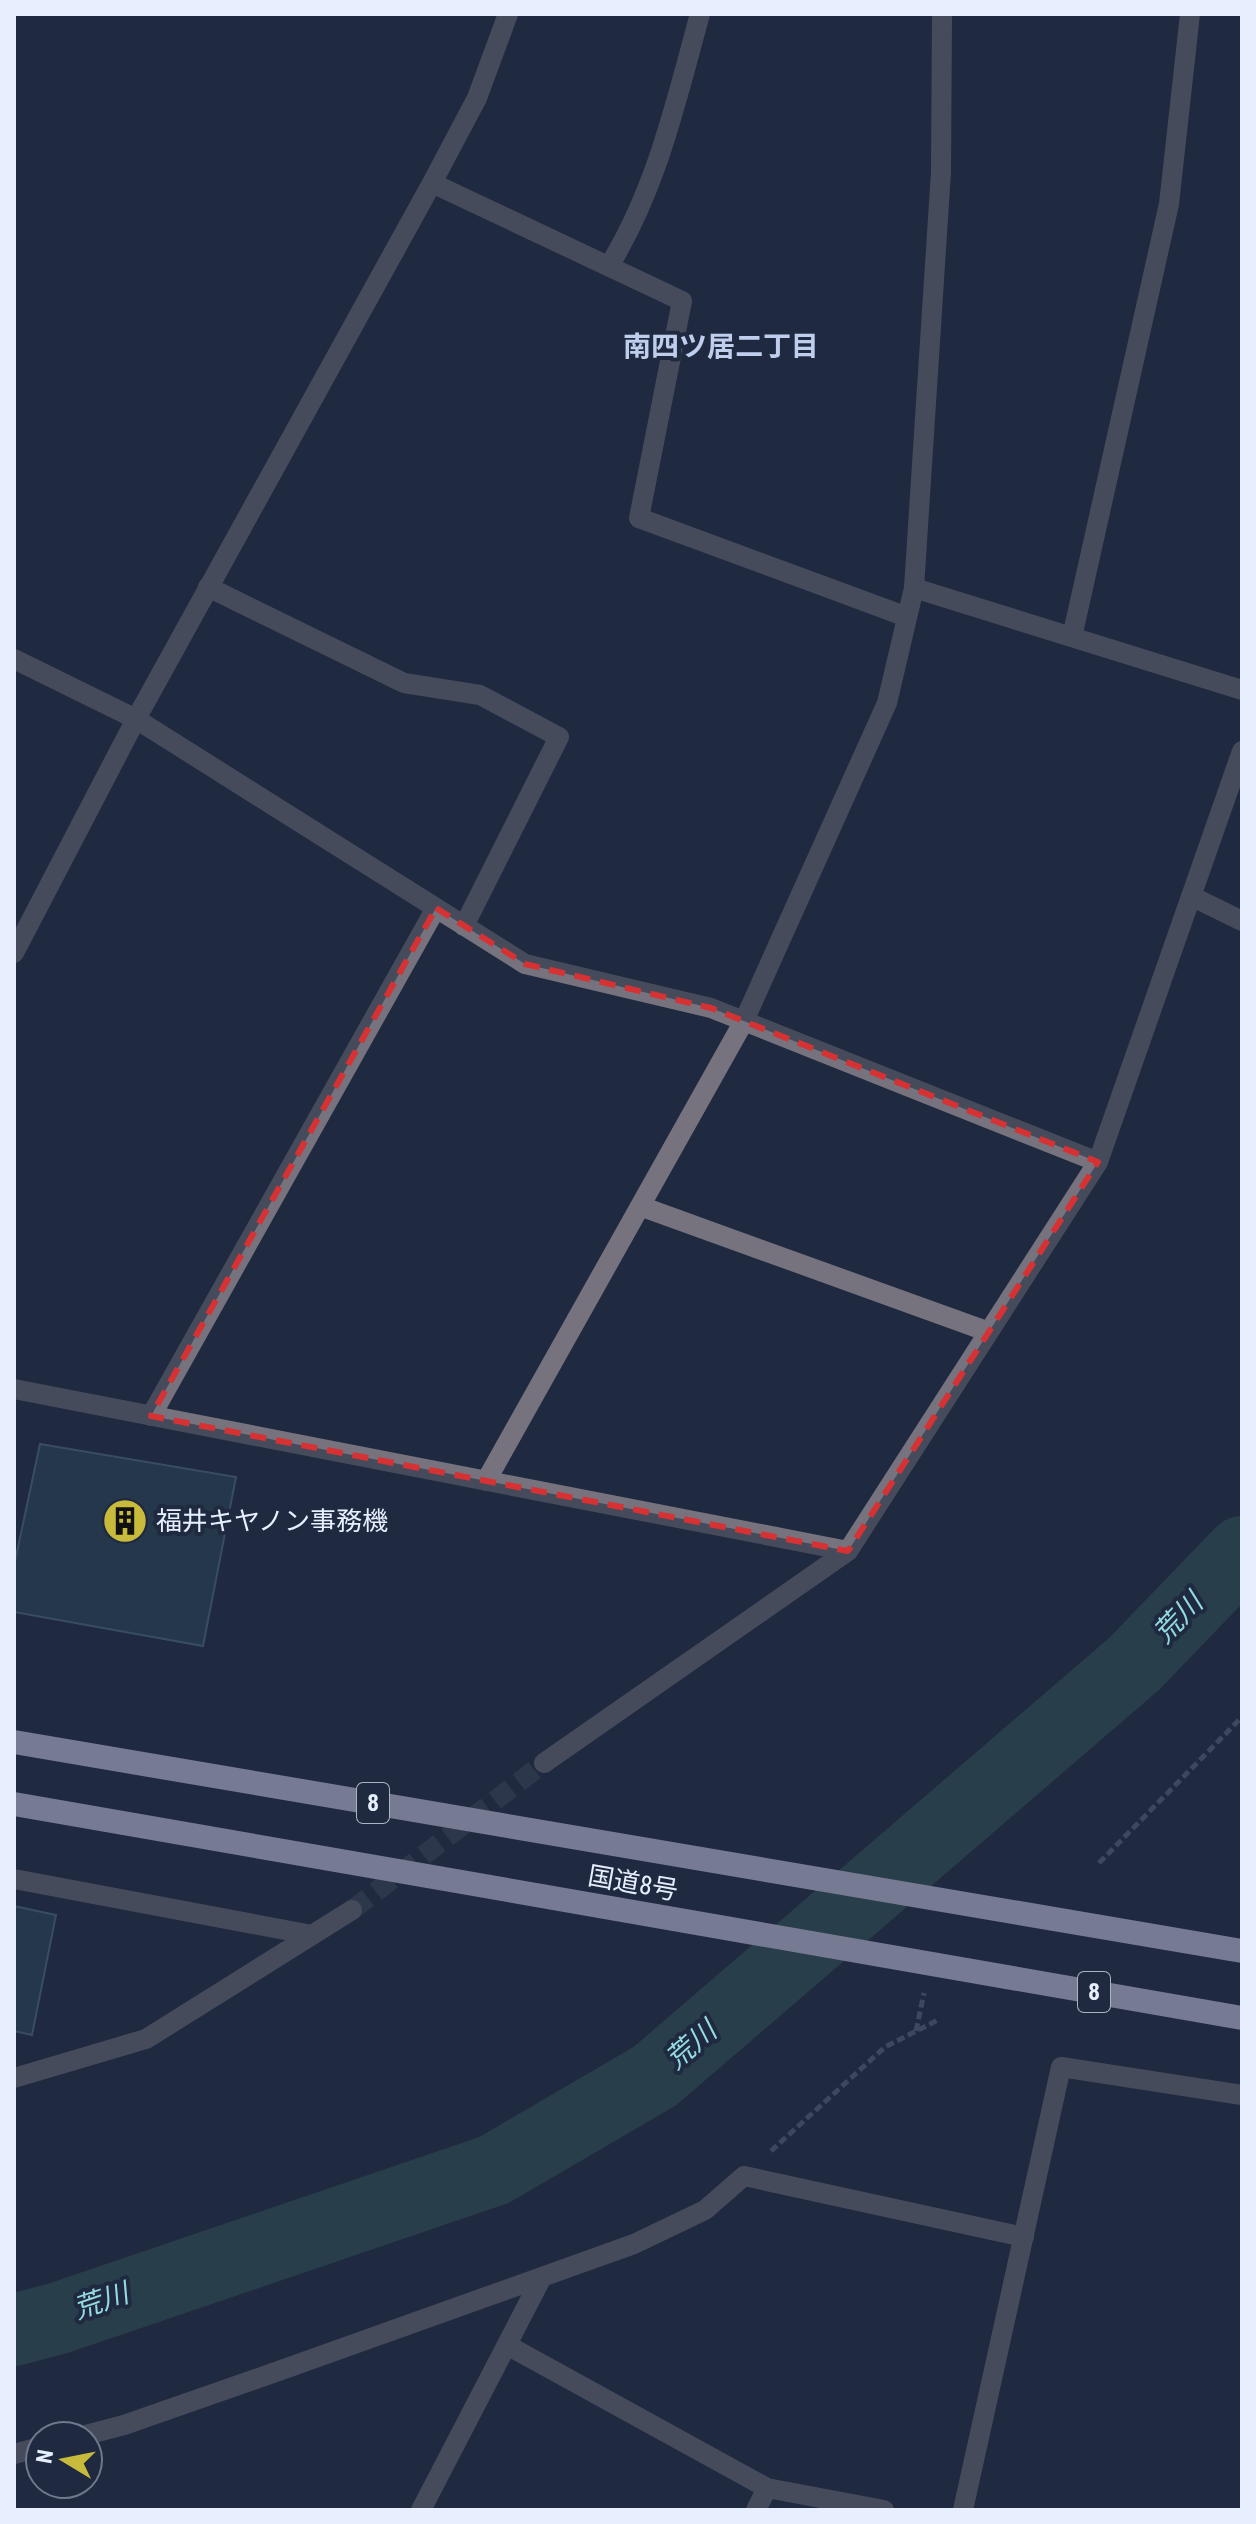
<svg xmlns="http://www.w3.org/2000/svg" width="1256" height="2524" viewBox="0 0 1256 2524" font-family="'Roboto Condensed','Noto Sans JP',sans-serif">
<rect width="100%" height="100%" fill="#1f2940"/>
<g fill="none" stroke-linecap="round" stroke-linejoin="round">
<path stroke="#335759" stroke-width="72" d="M14,2330L59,2318L494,2170L655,2076L1134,1664L1242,1552"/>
</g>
<path fill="#2e4a59" stroke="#597889" stroke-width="2" d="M40,1444L236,1477L203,1646L14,1612V1566Z
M14,1906L56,1915L32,2035L14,2031Z"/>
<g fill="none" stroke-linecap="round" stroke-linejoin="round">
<path stroke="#3d475c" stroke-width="20" stroke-dasharray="20 10" stroke-linecap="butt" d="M352,1910L544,1763"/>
<path stroke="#636c81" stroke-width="5" stroke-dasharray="8 4" stroke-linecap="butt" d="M1099,1863L1242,1717
M916,2031L924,1993
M771,2151L885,2047L938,2020"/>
<path stroke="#76737f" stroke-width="20" d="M432,183L682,301L639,518L907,617
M609,266C657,188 676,101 700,14
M208,587L404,683L480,695L559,737L464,926
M914,588L1242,690
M1072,637L1169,204L1190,14
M14,659L136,719L525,964L711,1008L1098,1162
M1191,896L1242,921
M14,953L136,719L432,183L477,98L508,14
M640,1206L989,1332
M14,1389L848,1551
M151,1416L436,908
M486,1481L744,1021L887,703L914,588L941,172L942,14
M544,1763L848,1551L1098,1162L1242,751
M14,1879L312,1935
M14,2078L146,2039L352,1910
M507,2345L767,2488L884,2510
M82,2436L124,2425L287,2368L634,2244L705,2210L744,2176L1024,2237
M14,2454L40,2447
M421,2510L542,2277
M756,2510L767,2488
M963,2510L1061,2067L1242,2095"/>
<path stroke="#e2dbf9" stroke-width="24" d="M14,1742L1242,1951
M14,1804L1242,2018"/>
</g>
<path d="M0 0H1256V2524H0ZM436,908L525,964L711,1008L1098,1162L848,1551L151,1416Z" fill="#1f2940" fill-opacity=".55" fill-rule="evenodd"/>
<path fill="none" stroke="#d73233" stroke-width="6" stroke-dasharray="16 10" stroke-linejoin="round" d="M436,908L525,964L711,1008L1098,1162L848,1551L151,1416Z"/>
<defs>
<g id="building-disc" transform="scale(2.3)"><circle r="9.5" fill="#c8bb3b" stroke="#1f2940"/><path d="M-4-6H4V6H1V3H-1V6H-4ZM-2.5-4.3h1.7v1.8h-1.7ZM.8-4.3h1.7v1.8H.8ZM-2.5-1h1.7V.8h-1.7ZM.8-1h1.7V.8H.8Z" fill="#111"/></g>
</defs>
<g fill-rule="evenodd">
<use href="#building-disc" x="125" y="1521"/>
</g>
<g text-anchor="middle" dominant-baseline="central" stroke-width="8" stroke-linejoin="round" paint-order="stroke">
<g fill="#1f2940" stroke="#abb4c5" stroke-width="2">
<rect x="357" y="1783" width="32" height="40" rx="6"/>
<rect x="1078" y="1972" width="32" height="40" rx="6"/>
</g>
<g font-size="24" font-weight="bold" fill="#e7effe">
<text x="373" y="1803">8</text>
<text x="1094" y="1992">8</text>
</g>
<g font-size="26" fill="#e7effe" stroke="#1f2940" text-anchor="start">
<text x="156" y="1521">福井キヤノン事務機</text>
</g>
<g font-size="26" fill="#e7effe" stroke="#1f2940">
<text transform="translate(633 1883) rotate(10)">国道8号</text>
</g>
<g font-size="28" font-weight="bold" fill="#bfceec" stroke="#1f2940">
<text x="721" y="346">南四ツ居二丁目</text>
</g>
<g font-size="28" font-style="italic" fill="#93dbde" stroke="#1f2940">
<text transform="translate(1178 1618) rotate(-46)">荒川</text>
<text transform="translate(691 2045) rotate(-41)">荒川</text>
<text transform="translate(101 2301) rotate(-19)">荒川</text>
</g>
</g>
<rect width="1256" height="2524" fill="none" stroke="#e7effe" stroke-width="32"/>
<g transform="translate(64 2460) rotate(280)"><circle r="38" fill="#1f2940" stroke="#6f788c" stroke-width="2"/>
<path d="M0-6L14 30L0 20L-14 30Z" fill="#c8bb3b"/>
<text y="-12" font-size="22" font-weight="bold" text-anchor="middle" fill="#e7effe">N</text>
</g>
</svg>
